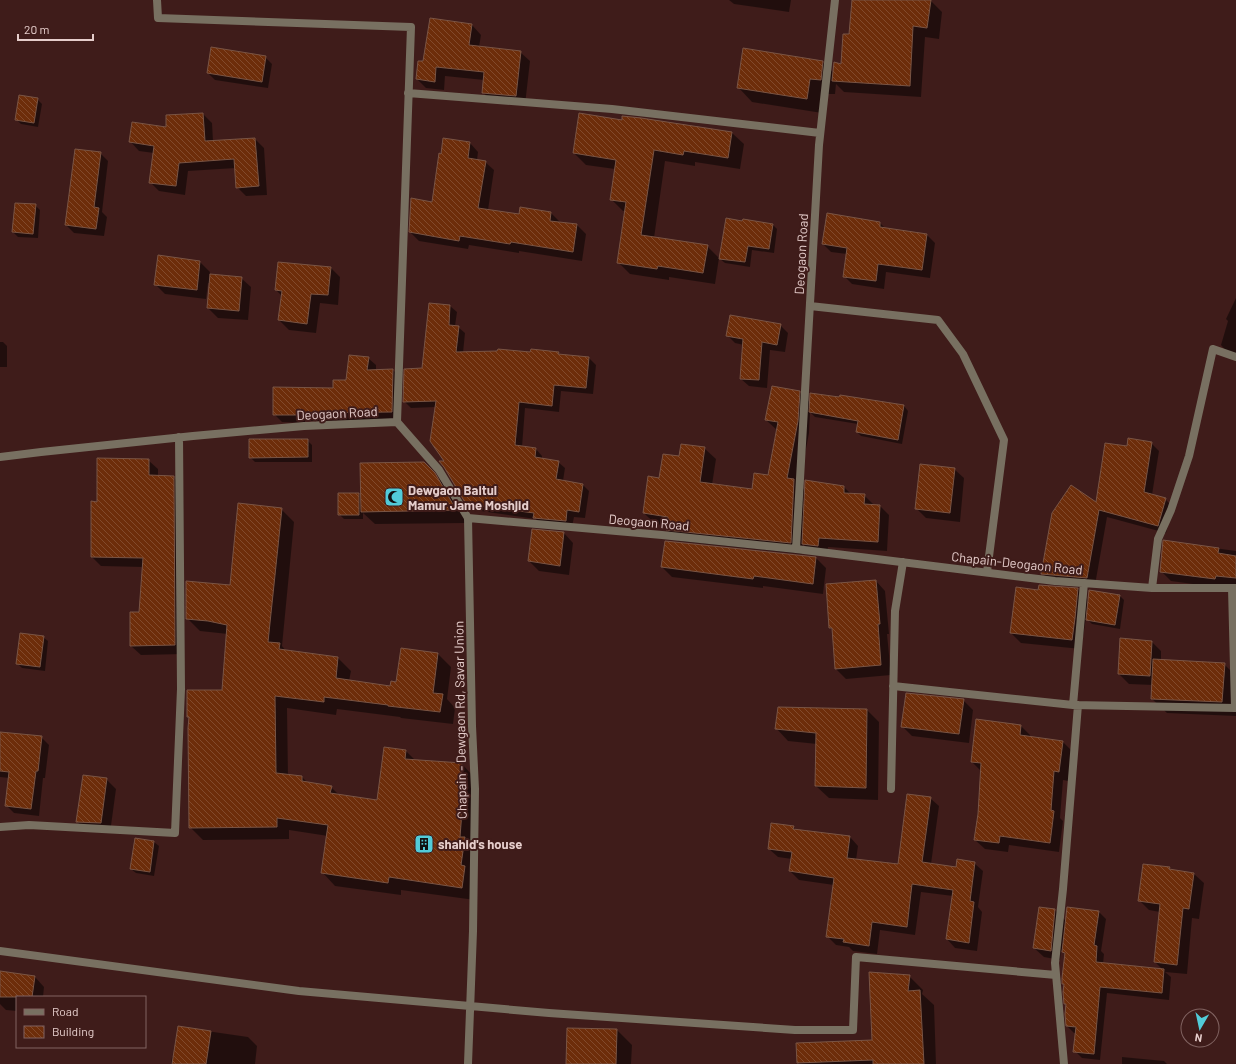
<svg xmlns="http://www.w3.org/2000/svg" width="1236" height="1064" viewBox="0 0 1236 1064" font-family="Barlow,sans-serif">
<defs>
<pattern id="building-back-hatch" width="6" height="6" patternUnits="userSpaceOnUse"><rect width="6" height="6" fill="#6d2d0a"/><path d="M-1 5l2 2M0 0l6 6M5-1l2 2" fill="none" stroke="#824a2c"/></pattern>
</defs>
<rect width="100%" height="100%" fill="#3f1c1a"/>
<path fill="#0007" fill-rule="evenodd" d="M729,0H791L789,12L734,4Z
M853,0H928L931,1L942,12L939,39L925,37L921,97L844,92L836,84L835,94H825L822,113L752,102L738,87L822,62L834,73L842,65L850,35Z
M472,25L481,35L479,47L520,52L530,61L525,105L492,102L483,92L484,80L445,76L444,90L426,88L417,79L424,62Z
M265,57L272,64L268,88L215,80L208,73Z
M37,99L42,104L38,127L21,124L16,119Z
M203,114L212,123L213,141L255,139L264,148L267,195L246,196L237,187L236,168L188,171L185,195L159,191L150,182L154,153L139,151L130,141L168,128Z
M622,121L732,133L744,144L740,169L695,162V166L665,161L654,238L707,246L719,258L715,284L669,277V280L630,274L618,262L625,211H623L611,199L615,169L586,165L574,153Z
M470,143L478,152L477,160L485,162L494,170L488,210L519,215L520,209L551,213L560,222L577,225L586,234L582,261L519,251V253L469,245L468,249L419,241L410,232L433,203Z
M100,153L108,161L102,212L107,217L104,236L74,233L66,225Z
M35,205L40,210L38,238L18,237L13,232Z
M828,215L880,223L886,229L927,235L935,243L930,278L886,272L884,289L852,284L844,276L847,254L831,252L823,244Z
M773,225L777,229L774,253L752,250L750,267L725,263L720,259Z
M200,262L210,272L209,275L241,278L251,287L248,320L218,318L208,308L210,283H208L206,299L165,294L155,284Z
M331,268L340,277L338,305L320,303L316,333L289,330L279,320L282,296L276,290Z
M1236,298V355L1228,353L1221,345L1228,321L1226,319Z
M450,306L457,312L455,326L458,327L465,333L463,353H558L560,355L589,358L596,365L593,394L561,391L559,412L525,408L522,447L536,449L542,456V459L558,462L565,468L563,481L583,485L589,491L585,518L574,517L572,527L541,525L536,519L474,510L467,503L446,462L436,407L411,408L404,401L423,369Z
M780,325L788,333L785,352L770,350L767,388L749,386L741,379L744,345L735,343L727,335Z
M0,342H3L7,346V367H0Z
M368,358L376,365V371L393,370L401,378L399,420L305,421V423L282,422L274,414L334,389L347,381Z
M799,392L811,403L904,406L908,411L902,444L861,436L857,432L858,424L815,417L810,412L809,433L799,485L806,491L844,487L851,494L864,495L873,504V506H880L889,515L887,551L828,547L827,555L812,553L803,544L802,554L679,541L667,530L668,526L655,524L644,513L660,479L680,457L704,448L716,459L712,485L752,491L769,476L778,431L766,420Z
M307,440L312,445V462H255L250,457Z
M1151,443L1159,451L1152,495L1165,499L1173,507L1166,533L1107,517L1095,585L1050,581L1042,573L1097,503L1128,447Z
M148,460L158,469V476L173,477L183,486L184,654L141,655L131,646L140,613L143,567L101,566L92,557L98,503Z
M424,463L447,487L467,520V523L375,524L363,513V519H344L339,514V494H359L362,497L361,464ZM460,509V511L373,512V510Z
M954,469L964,478L960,522L926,518L916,508Z
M281,509L294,522L282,646L286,651L338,658L351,671L349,681L391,688L397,683L402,649L438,654L451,667L447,699L455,708L453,724L401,718L400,717L337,709L336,715L287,708L288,776L302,777L308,783L331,787L340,796L378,801L385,748L406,751L416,761L462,764L474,777L475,900L401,890V895L335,886L323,873L328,836L289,830V839L203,840L190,827L223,691L228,634L200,631L187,618L231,586Z
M564,533L573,543L569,575L539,571L529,561Z
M1164,541L1236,551V590L1171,581L1161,571Z
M666,542L816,558L826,568L823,594L763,586V588L672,577L662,567Z
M876,581L885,591L889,634H887L891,675L846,679L836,669L833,630L830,628Z
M1078,589L1089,601L1120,596L1124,600L1120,629L1092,624L1086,618L1081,649L1021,643L1011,633L1039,591Z
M43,637L48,641L45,671L22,668L17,663Z
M1121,640L1152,642L1161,651V660L1224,664L1236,676V716L1167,713L1152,699L1153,685L1129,684L1119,674Z
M963,700L973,710L969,743L912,736L902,726Z
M867,710L879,722L878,800L829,798L816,786L817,744L788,741L776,728Z
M1021,726L1030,735V738L1063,742L1072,751L1068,781L1063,780L1060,818L1063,821L1059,852L1009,845L1008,852L985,849L975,840L979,814L981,771L972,762Z
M0,733L41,737L49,745L45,778H43L39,816L14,813L6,805L9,778L0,777Z
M106,779L116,789L110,833L87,831L77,822Z
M930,798L939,806L931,864L957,868L974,863L983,871L978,907L982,912L977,951L955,948L947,939L953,896L921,892L915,935L880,930L877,954L853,951L849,947L836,945L828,937L834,885L799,880L790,871L792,859L778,857L769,849L793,827L797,830L850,837L858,846L856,860L899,865Z
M136,839L154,842L159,846L154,876L136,873L131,869Z
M1169,868L1171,870L1194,874L1204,883L1199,919L1192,918L1187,974L1165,972L1171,977L1169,1000L1107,993L1100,1060L1082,1058L1075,1051L1076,1033H1074L1067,1026V1005L1065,1004V954L1061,950L1060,960L1044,957L1034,948L1055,910L1066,921L1099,912L1106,919L1101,951L1104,954L1103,964L1163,970L1155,962L1160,912L1149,910L1139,900Z
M0,972L35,977L44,987L43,997H17V1011L6,1010L0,1004Z
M909,976L923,990L922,994L934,1005L936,1064H799L798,1063L873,1041Z
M179,1027L248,1037L257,1046L255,1064H171L172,1057L174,1058Z
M617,1030L632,1045L631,1064H567Z
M1122,1057L1164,1061L1167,1064H1122Z"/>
<path fill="url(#building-back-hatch)" stroke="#795444" d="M852,0H931L927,28L913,26L910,86L832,81L834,62L841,64L843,34H849Z
M430,18L472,24L469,45L521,51L516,96L482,93L484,72L436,67L435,82L416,79L418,61H423Z
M211,47L266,56L262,82L207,73Z
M743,48L823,61L821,80L810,79L807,99L737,88Z
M19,95L38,98L34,123L15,120Z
M203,113L205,141L255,138L259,186L236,188L234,159L179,163L176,186L149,183L154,146L129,142L132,122L166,127V115Z
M579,113L622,120V116L641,118L732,132L728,158L684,151L683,155L654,150L641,235L708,245L703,273L658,266L657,269L617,263L626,202L610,200L616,160L573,153Z
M443,138L470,142L468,158L486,161L478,208L519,214L520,207L551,212L550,221L577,224L573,252L511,242L510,244L460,236L459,241L409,232L411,198L432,202L439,153L441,154Z
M75,149L101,152L94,207L99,208L96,229L65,225Z
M15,203L36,204L33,234L12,232Z
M827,213L880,222V227L927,234L922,270L878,264L876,281L843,277L847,248L822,244Z
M726,218L742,221L743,219L773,224L769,249L748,246L745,262L719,259Z
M158,255L200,261L197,290L154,285Z
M278,262L331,267L328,295L311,294L307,324L278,320L282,291L275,290Z
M210,274L242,277L239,311L207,308Z
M429,303L450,305L449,325L459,326L456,352L497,351L498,349L530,352L531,349L559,352L558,354L589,357L586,388L554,385L552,406L519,402L515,445L536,448L535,457L559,461L556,479L583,484L579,512L567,510L566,521L533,518L534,513L466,504L444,467L439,461H444L430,441L436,401L403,402L404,369L422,368Z
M730,315L781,324L777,345L762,342L759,380L740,379L743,339L726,336Z
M349,355L369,357L367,370L393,369L392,412L297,413V415H273V387L333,388V380H346Z
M772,386L800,391L798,421L787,478L794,479L791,543L666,530L668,517L643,513L648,476L659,478L663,454L679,456L681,444L705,447L700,482L752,489L754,473L768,475L778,422L765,420Z
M810,393L839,397L840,395L904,405L898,440L856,432L858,421L809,412Z
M1128,438L1152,442L1144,492L1166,498L1158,526L1099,510L1087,578L1041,574L1052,513L1071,485L1096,502L1105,443L1127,446Z
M249,439H308V457L249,458Z
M97,458L149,459V475L174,476L175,645L130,646V612H139L143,558L91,557V501L97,502Z
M424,462L435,473L454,506L455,510L361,512L360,463Z
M920,464L955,468L950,513L915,509Z
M805,480L844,486V493L865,494L864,504L880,505L878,542L819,538L818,546L802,544Z
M338,493H359V515H338Z
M238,503L282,508L268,642L280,643L279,649L338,657L336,678L390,686L391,681L396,682L401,648L438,653L433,693L443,694L440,712L388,706V705L324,697V702L275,696L276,773L302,776V781L332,786L330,793L377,800L384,747L406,750L405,759L462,763L461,784L464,785L460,837H465L461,865L465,866L462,888L389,877L388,883L321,873L328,825L277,818V827L189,828L188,728L189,717H187V690H222L227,625L208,621L186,619V581L230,585Z
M532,529L564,532L560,566L528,561Z
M1163,540L1219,548L1218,553L1236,556V578L1216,576L1215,579L1160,572Z
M665,541L816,557L813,584L754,576L753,579L661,567Z
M876,580L880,624H878L881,665L835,669L832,628H829L826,584Z
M1039,585L1078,588L1075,618L1072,640L1010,633L1016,587L1038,590Z
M1089,590L1120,595L1115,625L1086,620Z
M20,633L44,636L40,667L16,664Z
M1120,638L1152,641L1150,676L1118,674Z
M1153,659L1225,663L1222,702L1151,699Z
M906,693L964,699L959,734L901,727Z
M778,707L867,709L866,788L815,786L816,733L775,729Z
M976,719L1021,725L1020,735L1063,741L1059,772L1054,771L1051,810L1054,811L1050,843L1000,836L999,843L974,840L978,814L981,763L971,762Z
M0,732L42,736L38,771H36L31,809L5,806L9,772L0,771Z
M83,775L107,778L101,823L76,822Z
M907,794L931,797L922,862L956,867L957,859L975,862L970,901L974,902L969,943L946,939L953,890L912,884L907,927L872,922L869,946L843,942L844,939L826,937L834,878L789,871L792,852L768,849L771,823L794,826L793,829L850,836L847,858L898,864Z
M135,838L154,841L150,872L130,869Z
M1143,864L1170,867L1169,869L1194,873L1189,909L1183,908L1177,965L1154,962L1160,904L1138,901Z
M1039,907L1055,909L1051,951L1033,948Z
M1067,907L1099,911L1094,945L1097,946L1096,962L1164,969L1162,993L1100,987L1094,1054L1073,1052L1076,1027L1066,1026L1065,1014L1066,1004H1064L1063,992L1064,984H1062V978L1065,953L1062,952Z
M0,971L35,976L32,997H0Z
M869,972L910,975L908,991L920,990L924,1064H873V1060L797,1063L796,1043L872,1040Z
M178,1026L211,1031L206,1064H172Z
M567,1028L617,1029L616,1064H566Z"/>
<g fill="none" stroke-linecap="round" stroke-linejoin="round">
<path stroke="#787061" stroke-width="8" d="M157,0L158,18L411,27L397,422
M408,93L612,109L820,133
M810,306L938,320L963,354L1004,440L987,572
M0,457L41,452L193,436L304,426L397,422L439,470L468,518L472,726L475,789L473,931L468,1064
M468,518L662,535L796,549L819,145L835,0
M796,549L1055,581L1152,588H1236
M1084,583L1073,705L1235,708
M1152,588L1158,539L1171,510L1189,456L1213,349L1236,357
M1232,588L1235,708H1236
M893,686L1073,705
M891,789L895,611L903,562
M0,827L29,825L175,833L181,689L179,437
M0,951L299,991L549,1013L795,1030H853L856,957L1056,975
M1064,1064L1055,963L1063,889L1078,705"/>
</g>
<defs>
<g id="mosque-square" transform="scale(1)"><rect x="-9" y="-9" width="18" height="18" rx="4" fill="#52cbd8" stroke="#3f1c1a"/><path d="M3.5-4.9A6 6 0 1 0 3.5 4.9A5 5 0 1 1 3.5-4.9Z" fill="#111"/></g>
<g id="building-square" transform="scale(1)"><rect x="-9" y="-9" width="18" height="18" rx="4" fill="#52cbd8" stroke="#3f1c1a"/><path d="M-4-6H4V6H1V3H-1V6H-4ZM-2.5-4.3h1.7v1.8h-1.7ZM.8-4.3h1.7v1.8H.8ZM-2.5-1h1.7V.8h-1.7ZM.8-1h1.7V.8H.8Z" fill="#111"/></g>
</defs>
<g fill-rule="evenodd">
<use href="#mosque-square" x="394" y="497"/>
<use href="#building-square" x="424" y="844"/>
</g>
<g text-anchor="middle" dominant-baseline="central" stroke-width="4" stroke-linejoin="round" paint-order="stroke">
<g font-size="13" fill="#e5cdcb" stroke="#3f1c1a">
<text transform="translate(801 254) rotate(-87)">Deogaon Road</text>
<text transform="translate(337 413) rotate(-3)">Deogaon Road</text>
<text transform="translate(649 522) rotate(5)">Deogaon Road</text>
<text transform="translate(1017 563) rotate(6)">Chapain-Deogaon Road</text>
<text transform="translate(460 720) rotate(-91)">Chapain - Dewgaon Rd, Savar Union</text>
</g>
<g font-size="13" font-weight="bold" fill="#e5cdcb" stroke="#3f1c1a" text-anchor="start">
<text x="408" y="490">Dewgaon Baitul<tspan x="408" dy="15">Mamur Jame Moshjid</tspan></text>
<text x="438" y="844">shahid's house</text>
</g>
</g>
<rect x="16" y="996" width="130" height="52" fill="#3f1c1a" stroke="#816361"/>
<rect x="24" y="1009" width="20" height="6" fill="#787061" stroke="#816361"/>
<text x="52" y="1016" font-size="12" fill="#e5cdcb">Road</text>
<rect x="24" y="1026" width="20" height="12" fill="url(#building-back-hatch)" stroke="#816361"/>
<text x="52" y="1036" font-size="12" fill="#e5cdcb">Building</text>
<g transform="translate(1200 1028) rotate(189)"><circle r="19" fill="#3f1c1a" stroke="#816361"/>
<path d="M0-3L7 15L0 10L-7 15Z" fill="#52cbd8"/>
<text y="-6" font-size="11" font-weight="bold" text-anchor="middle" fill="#e5cdcb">N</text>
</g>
<path d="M18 34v6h75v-6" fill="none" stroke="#e5cdcb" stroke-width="2"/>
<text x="24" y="34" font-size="12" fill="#e5cdcb" stroke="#3f1c1a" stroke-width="3" paint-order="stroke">20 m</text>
</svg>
